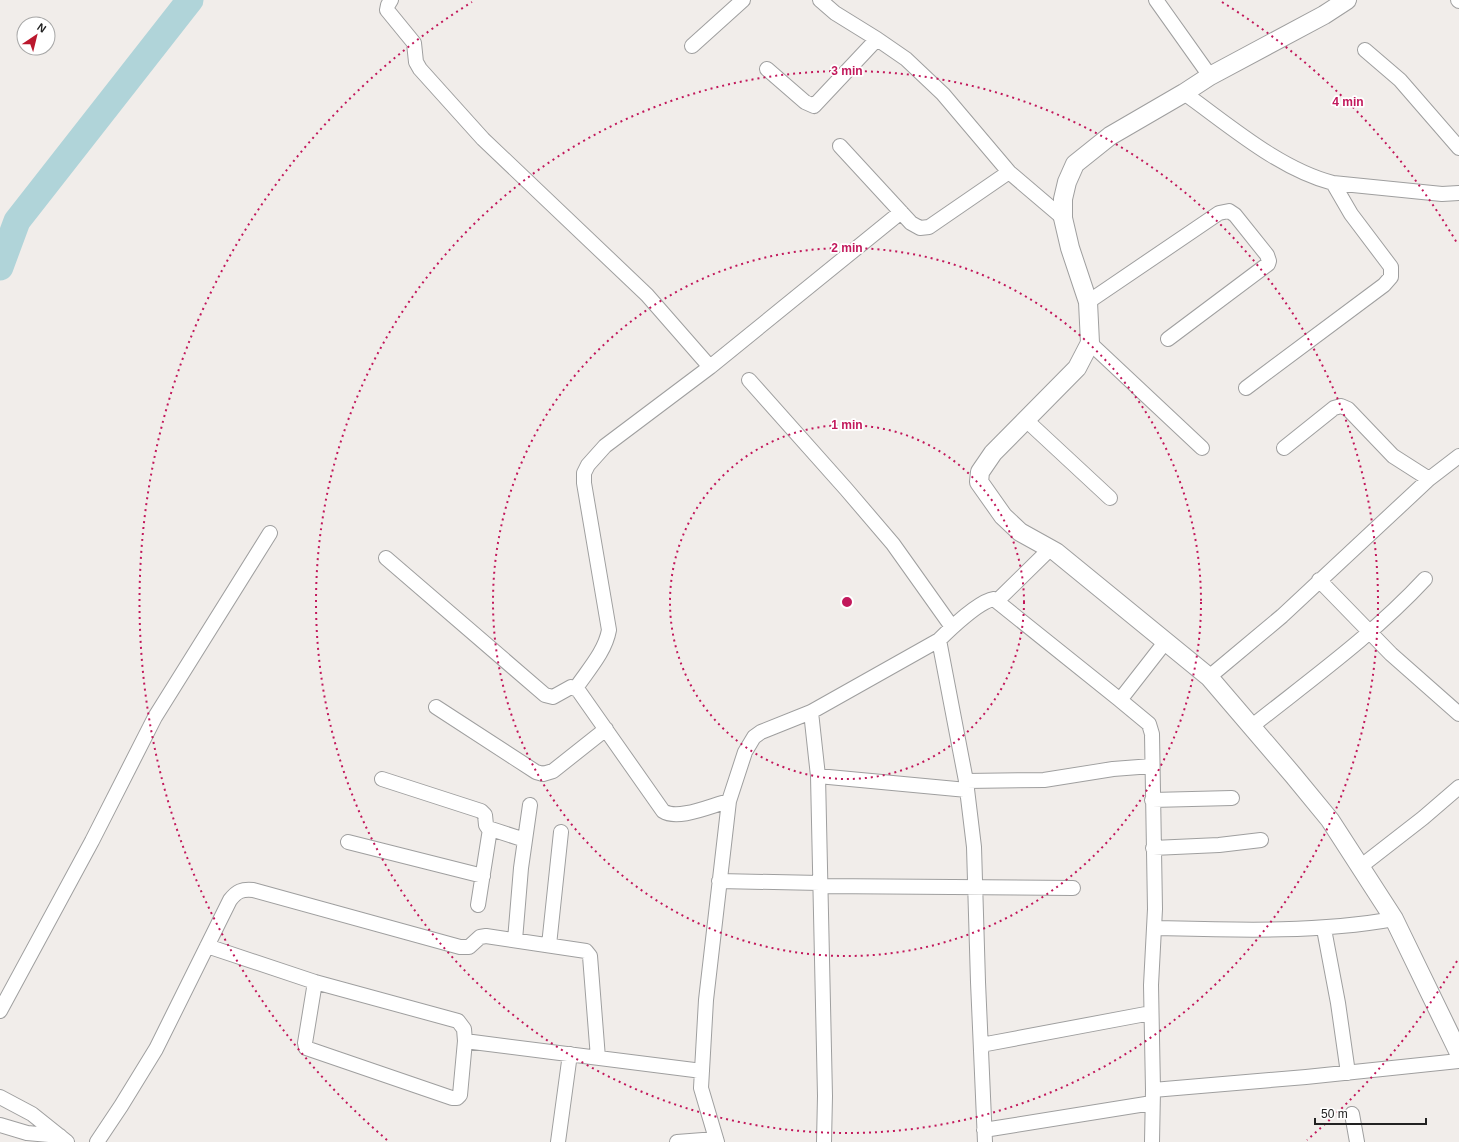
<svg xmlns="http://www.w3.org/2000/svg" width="1459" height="1142" viewBox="0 0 1459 1142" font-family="Arial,sans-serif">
<rect width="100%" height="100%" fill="#f1edea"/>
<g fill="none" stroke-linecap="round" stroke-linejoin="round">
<path stroke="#b0d4d9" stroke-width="27" d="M0,267L17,221L190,0"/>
<g stroke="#9f9f9f" stroke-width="16">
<path id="minor" d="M391,0L388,5L387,10L414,43L416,62L420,69L483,139L647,295L710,367
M820,0L835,13L877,39L906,59L943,94L1009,172L1063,218
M1156,0L1210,76
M1458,0L1459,1
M692,46L743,0
M1365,50L1400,80L1459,148
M767,69L805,102L814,106L877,39
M1184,93C1229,125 1279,169 1333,183L1442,194L1459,193
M840,146L911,223L920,228L929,227L1009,172
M1088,302L1219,213L1229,211L1235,215L1267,255L1269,261L1268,264L1168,339
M1090,343L1202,448
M749,380L846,489L893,544L952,627
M1246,388L1384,285L1391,277V267L1351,214L1333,183
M1026,420L1110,498
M1284,448L1334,408L1341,406L1348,409L1393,456L1429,479
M386,558L545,695L553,697L571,687L578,690L663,811C678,821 712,805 729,801
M1319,580L1391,654L1459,714
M997,601L1050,549
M939,640L966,781L974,847L978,982L985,1142
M1209,677L1282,616L1429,479L1459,456
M576,688C588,670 605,652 609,630L584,483V473L588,465L605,446L710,367L901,212
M436,707L536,772L543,774L553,771L606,729
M811,712L818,776L825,1096L824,1142
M1251,727C1310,680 1373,635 1425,579
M818,776L967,790
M382,779L481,811L485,815L486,825L488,828L525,840
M966,781L1044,780L1113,769L1152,766
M1152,800L1232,798
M348,842L483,876
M1153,848L1219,845L1261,840
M1360,867L1423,818L1459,787
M719,881L820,883
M820,886L1073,888
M478,905L490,829
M1154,928C1235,930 1315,933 1394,919
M1324,929L1338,1003L1348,1073
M515,940L521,868L530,805
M549,945L561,832
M207,946L315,982L458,1021L464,1029L465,1041L460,1095L457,1098H452L306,1048L305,1043L315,982
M0,1011L92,841L155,717L270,533
M465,1041L702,1071
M981,1045L1151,1013
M1153,1090L1306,1077L1459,1061
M0,1097L32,1114L67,1142
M1352,1114L1357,1142
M0,1125L27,1133L60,1136
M984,1130L1152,1103
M97,1142L121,1106L156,1049L230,900C237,891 242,889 253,890L460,947H469L480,937L486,936L586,951L590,956L598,1058
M558,1142L570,1054
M677,1142L716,1139
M717,1142L701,1088L706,1000L729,801L745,752L754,737L761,732L811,712L939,640C949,630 979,601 994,599L1120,700
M1152,1142L1153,1090L1151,985L1155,909L1152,734L1149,724L1120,700L1166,641"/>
</g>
<g stroke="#9f9f9f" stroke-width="20">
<path id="tertiary" d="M1347,0L1324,15L1210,76L1184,93L1110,136L1075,164L1067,182L1063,199V218L1070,248L1088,302L1090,343L1077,368L993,453L980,472L979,482L1003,516L1020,532L1056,552L1209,677L1293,775L1330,820L1394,919L1459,1053"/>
</g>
<use href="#minor" stroke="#fff" stroke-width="14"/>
<use href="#tertiary" stroke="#fff" stroke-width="18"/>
</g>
<g fill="none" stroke="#c2185b" stroke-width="2" stroke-dasharray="2 4">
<circle cx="847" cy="602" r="177"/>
<circle cx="847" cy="602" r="354"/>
<circle cx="847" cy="602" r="531"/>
<path d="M1457 961A708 708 0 0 1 1307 1140M387 1140A708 708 0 0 1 472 2M1222 2A708 708 0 0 1 1457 243"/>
</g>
<circle cx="847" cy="602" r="6" fill="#c2185b" stroke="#fff" stroke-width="2"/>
<g font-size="12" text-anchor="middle" font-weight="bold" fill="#c2185b" stroke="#fff" stroke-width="3.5" stroke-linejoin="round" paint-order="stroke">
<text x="847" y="75">3 min</text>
<text x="1348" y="106">4 min</text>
<text x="847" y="252">2 min</text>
<text x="847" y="429">1 min</text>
</g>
<g transform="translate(36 36) rotate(35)"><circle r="19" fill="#ffffff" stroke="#a7a7a7"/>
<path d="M0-3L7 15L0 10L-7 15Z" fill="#bb182d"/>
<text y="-6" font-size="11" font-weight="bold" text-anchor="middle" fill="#222222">N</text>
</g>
<path d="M1315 1118v6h111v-6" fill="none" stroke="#222222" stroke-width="2"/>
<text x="1321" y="1118" font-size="12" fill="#222222" stroke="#ffffff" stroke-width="3" paint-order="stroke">50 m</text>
</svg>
